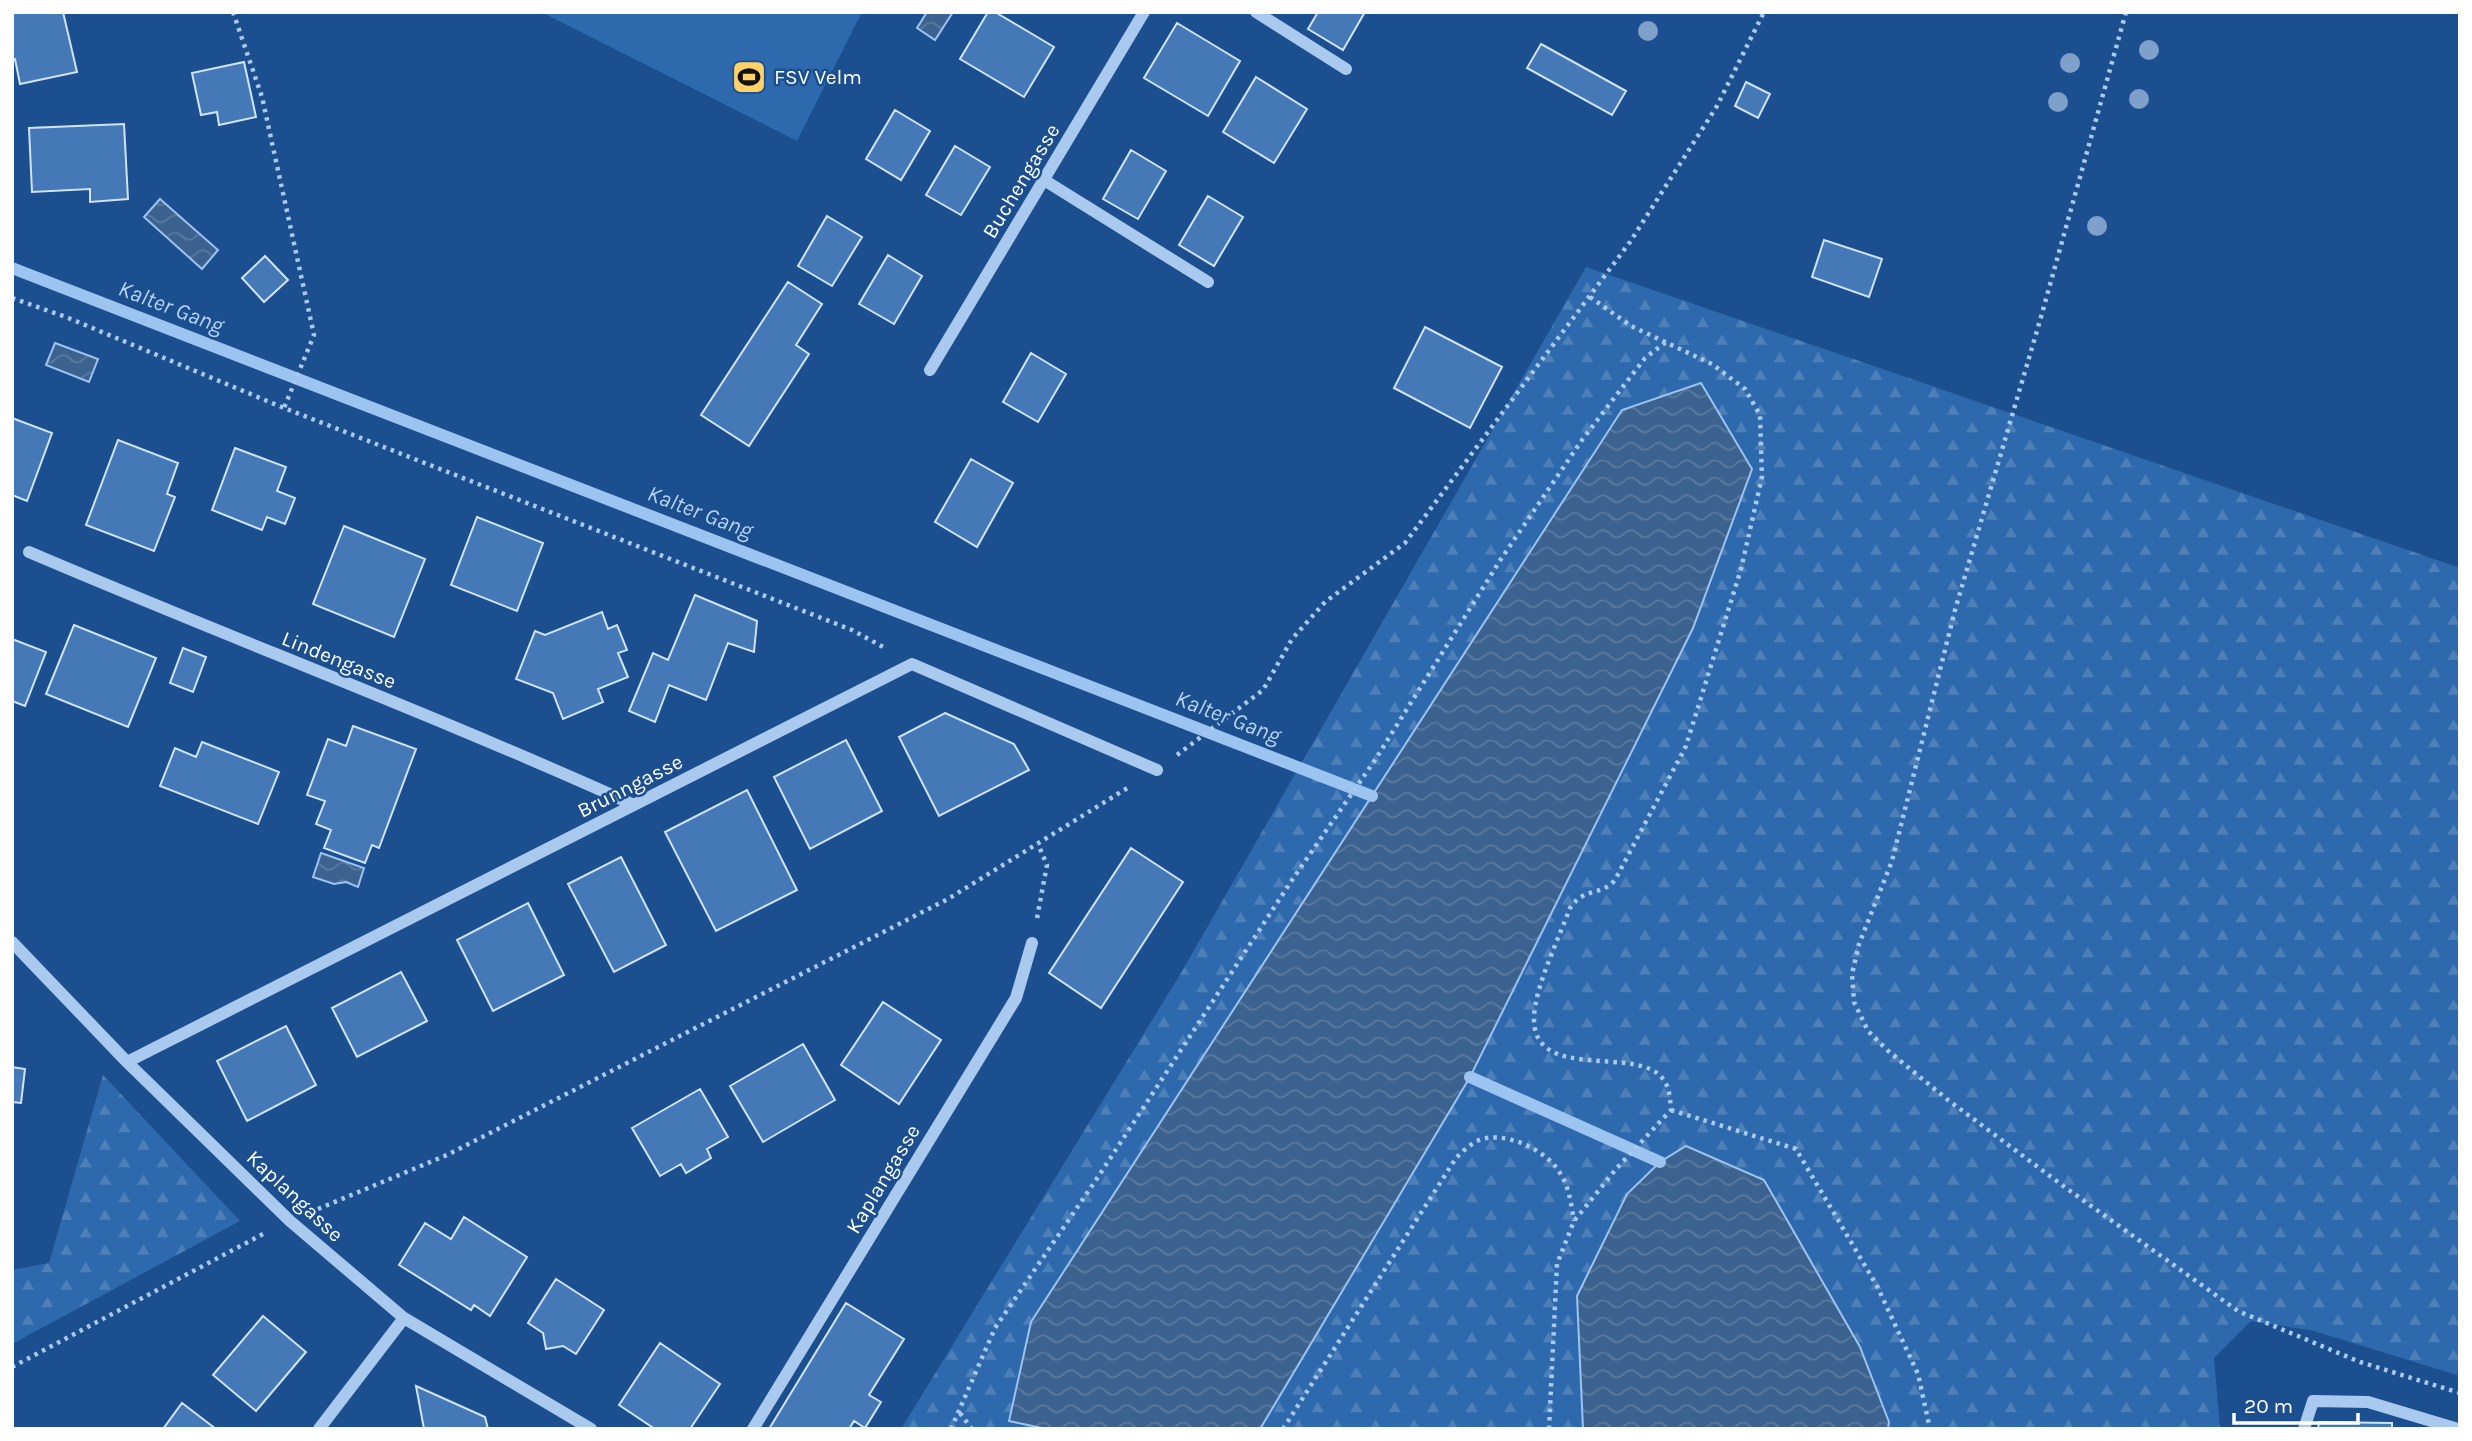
<svg xmlns="http://www.w3.org/2000/svg" width="2472" height="1441" viewBox="0 0 2472 1441" font-family="Karla,sans-serif">
<defs>
<pattern id="forest-firs" width="22" height="20" patternUnits="userSpaceOnUse" patternTransform="scale(1.75)"><rect width="22" height="20" fill="#2e69ad"/><path d="M5 1l3.5 6h-7zM16 11l3.5 6h-7z" fill="#4d80b9"/></pattern>
<pattern id="water-waves" width="16" height="10" patternUnits="userSpaceOnUse" patternTransform="scale(1.75)"><rect width="16" height="10" fill="#3c6290"/><path d="M0 5q4-4 8 0t8 0" fill="none" stroke="#597aa1"/></pattern>
</defs>
<rect width="100%" height="100%" fill="#1b4f8f"/>
<path fill="url(#forest-firs)" d="M1586,267L2460,568V1376L2314,1331L2251,1321L2214,1358L2220,1429H1888L1889,1422L1577,1296L1583,1429H1260L1470,1077L1701,383L1622,410L1372,796L1009,1420L1047,1429H901L1181,973Z
M103,1075L240,1221L12,1344V1270L49,1263Z"/>
<path fill="#2e69ad" d="M541,12H862L797,141Z"/>
<path fill="url(#water-waves)" stroke="#9cc4f0" stroke-width="2" d="M927,12H953L935,40L917,28Z
M160,199L218,250L202,269L144,217Z
M55,343L98,359L89,382L46,365Z
M1701,383L1752,469L1693,628L1470,1077L1260,1429H1047L1009,1421L1031,1322L1622,410Z
M321,853L364,868L358,887L346,882L334,884L313,877Z
M1686,1146L1764,1180L1860,1347L1889,1422L1888,1429H1583L1577,1296L1627,1194L1660,1162Z"/>
<g fill="none" stroke-linecap="round" stroke-linejoin="round">
<path stroke="#9cc4f0" stroke-width="12" d="M12,268L1372,796
M1470,1077L1660,1162"/>
</g>
<path fill="#4478b7" stroke="#cfe3fa" stroke-width="2" d="M12,12H63L77,72L20,84L15,59L12,60Z
M988,12H995L1054,47L1024,97L960,59Z
M1318,12H1365L1343,50L1308,29Z
M1177,23L1240,61L1208,116L1144,78Z
M1541,44L1626,91L1612,115L1527,68Z
M244,62L256,117L219,125L217,112L201,115L192,73Z
M1256,77L1307,109L1274,163L1223,132Z
M1746,82L1770,94L1758,118L1735,106Z
M895,110L930,131L901,180L866,159Z
M124,124L128,199L90,202V189L32,192L29,128Z
M955,146L990,167L961,215L926,195Z
M1131,150L1166,171L1138,219L1103,199Z
M1208,196L1243,217L1214,266L1179,245Z
M827,216L862,237L832,286L798,266Z
M1824,240L1882,259L1869,297L1812,277Z
M888,255L922,276L894,324L859,304Z
M265,256L288,280L264,302L242,278Z
M788,282L822,304L796,345L809,354L749,446L701,415Z
M1425,327L1502,367L1470,428L1394,388Z
M1031,353L1066,374L1038,422L1003,402Z
M12,418L52,433L27,501L12,495Z
M118,440L178,463L167,494L175,497L154,551L86,525Z
M235,448L286,467L277,491L295,498L285,524L267,517L262,530L212,510Z
M971,459L1013,483L977,547L935,522Z
M477,517L543,543L517,611L451,585Z
M344,526L425,559L394,637L313,604Z
M695,595L757,621L754,652L728,643L706,700L669,685L655,722L629,711L653,653L668,660Z
M602,612L608,629L617,625L627,650L618,653L628,677L598,689L603,702L563,719L553,693L516,679L535,631L545,635Z
M74,625L156,658L128,727L46,694Z
M12,639L46,652L25,706L12,701Z
M183,648L206,657L193,692L170,683Z
M945,713L1014,744L1029,770L939,816L899,737Z
M353,726L416,749L379,848L372,845L365,863L324,848L331,830L316,824L325,801L307,795L328,739L346,746Z
M846,740L882,811L810,849L774,777Z
M202,742L279,772L258,824L160,786L175,748L196,757Z
M747,790L797,890L716,931L665,832Z
M1131,848L1183,882L1101,1008L1049,973Z
M621,857L666,945L614,972L568,884Z
M528,903L564,975L493,1011L457,940Z
M401,972L427,1021L357,1057L332,1008Z
M883,1002L941,1040L899,1104L841,1065Z
M286,1026L316,1085L247,1121L217,1061Z
M803,1044L835,1100L763,1142L730,1086Z
M12,1067L25,1069L21,1103L12,1102Z
M700,1089L728,1137L707,1149L711,1158L686,1173L681,1164L660,1176L632,1128Z
M464,1217L527,1257L490,1316L474,1305L471,1310L399,1265L425,1223L451,1239Z
M556,1279L604,1310L576,1354L563,1346L546,1349L543,1333L528,1323Z
M846,1303L904,1339L869,1395L881,1402L865,1428L854,1421L849,1429H769Z
M263,1316L306,1352L256,1411L213,1375Z
M660,1343L720,1384L690,1429H655L619,1405Z
M416,1386L485,1417L488,1429H424Z
M182,1403L216,1429H163Z
M2319,1422L2392,1423V1429H2318Z"/>
<g fill="none" stroke-linecap="round" stroke-linejoin="round">
<path stroke="#a9c9ee" stroke-width="4.5" stroke-dasharray="3.5 5" stroke-linecap="butt" d="M233,12L262,97L314,335L284,408
M2126,12L2041,317L1955,610L1892,861L1859,944L1852,974L1854,1002L1868,1031L1887,1050L1948,1100L2066,1188L2238,1311L2360,1362L2460,1393
M12,298L66,317L284,408L852,630L885,648
M1177,755L1263,690L1292,639L1325,602L1405,543L1630,242L1717,106L1764,12
M1037,918L1047,865L1038,844
M1671,1110L1796,1149L1877,1286L1918,1374L1930,1429
M318,1209L447,1155L948,899L1129,787
M12,1367L265,1233
M960,1413L972,1429
M951,1429L995,1328L1098,1177L1292,880L1375,760L1501,559L1582,440L1645,358L1666,342
M1283,1429L1456,1158C1462,1152 1469,1145 1477,1141C1502,1129 1544,1149 1558,1170C1569,1185 1571,1203 1574,1221
M1549,1429L1557,1264L1574,1221L1616,1169L1671,1110C1670,1099 1670,1088 1663,1079C1637,1044 1532,1084 1534,1017C1535,987 1559,938 1570,908C1584,887 1602,896 1615,880L1686,746L1741,569L1762,477L1760,415L1745,389L1712,364L1631,326L1590,297"/>
<path stroke="#a9c9ee" stroke-width="12" d="M1256,12L1346,69
M1044,180L1208,282
M930,370L1144,12
M29,552C230,638 435,715 634,805
M12,942L127,1062L290,1221L404,1318L591,1429
M127,1062L912,664L1157,770
M319,1429L404,1318
M753,1429L1016,998L1032,943
M2304,1429L2313,1401L2368,1402L2458,1429"/>
</g>
<g fill="#7ea0ca">
<circle cx="1648" cy="31" r="10"/>
<circle cx="2149" cy="50" r="10"/>
<circle cx="2070" cy="63" r="10"/>
<circle cx="2139" cy="99" r="10"/>
<circle cx="2058" cy="102" r="10"/>
<circle cx="2097" cy="226" r="10"/>
</g>
<defs>
<g id="stadium-square" transform="scale(1.75)"><rect x="-9" y="-9" width="18" height="18" rx="4" fill="#ffd166" stroke="#1b4f8f"/><path d="M0-5a6.5 5 0 1 0 0 10a6.5 5 0 1 0 0-10ZM-3.5-1.8h7v3.6h-7Z" fill="#111"/></g>
</defs>
<g fill-rule="evenodd">
<use href="#stadium-square" x="749" y="77"/>
</g>
<g text-anchor="middle" dominant-baseline="central" stroke-width="5" stroke-linejoin="round" paint-order="stroke">
<g font-size="21" fill="#fff" stroke="#1b4f8f" text-anchor="start">
<text x="774" y="77">FSV Velm</text>
</g>
<g font-size="21" fill="#fff" stroke="#1b4f8f">
<text transform="translate(1021 181) rotate(-59)">Buchengasse</text>
<text transform="translate(339 660) rotate(22)">Lindengasse</text>
<text transform="translate(630 786) rotate(-27)">Brunngasse</text>
<text transform="translate(883 1179) rotate(-59)">Kaplangasse</text>
<text transform="translate(295 1196) rotate(43)">Kaplangasse</text>
</g>
<g font-size="23" font-style="italic" fill="#b5d3f5" stroke="#1b4f8f">
<text transform="translate(171 307) rotate(21)">Kalter Gang</text>
<text transform="translate(700 512) rotate(21)">Kalter Gang</text>
<text transform="translate(1228 717) rotate(21)">Kalter Gang</text>
</g>
</g>
<rect width="2472" height="1441" fill="none" stroke="#ffffff" stroke-width="28"/>
<path d="M2234 1413v10h124v-10" fill="none" stroke="#ffffff" stroke-width="3.5"/>
<text x="2244" y="1413" font-size="21" fill="#ffffff" stroke="#1b4f8f" stroke-width="5" paint-order="stroke">20 m</text>
</svg>
